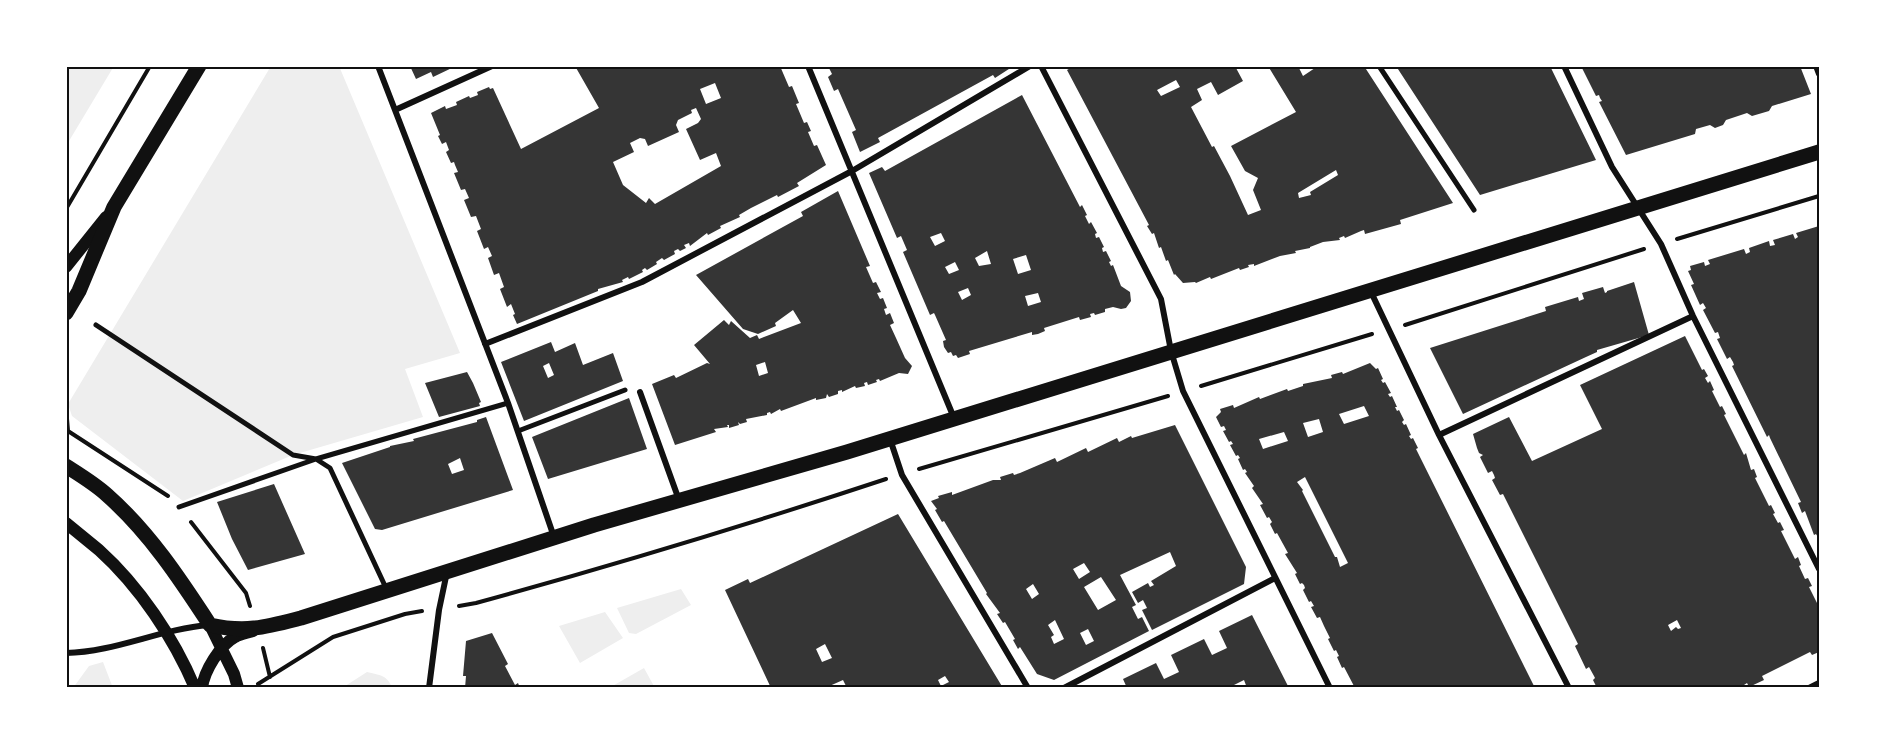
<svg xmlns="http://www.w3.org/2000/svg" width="1885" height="754" viewBox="0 0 1885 754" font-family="'Nunito Sans',sans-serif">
<rect width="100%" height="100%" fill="#fff"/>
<path fill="#eee" d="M66,66H114L66,146Z
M271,66H339L460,353L405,369L423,417L293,455L183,501L72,416L68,404Z
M681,589L691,605L636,634L629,633L617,608Z
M605,612L623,638L580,663L559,626Z
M103,662L113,688H73L89,666Z
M644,668L655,688H609Z
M367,672C379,675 388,675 392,688H342Z"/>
<path fill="#353535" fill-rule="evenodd" d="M410,66H456L433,77L431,72L416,79Z
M575,66H702V68L707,66H780L789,87L792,86L799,103L796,104L804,123L807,122L811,131L808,132L814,146L817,145L826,165L797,183L799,186L778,197L777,195L751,208L739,215L740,217L720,226L721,228L708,235L707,233L690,246L689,243L684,245L686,248L680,251L678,249L674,251L675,254L664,260L662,258L656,262L657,264L647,270L645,268L642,270L643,272L629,279L628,277L622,280L623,282L598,289V291L517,324L513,315L515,314L511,304L507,307L500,289L504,287L499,273L494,275L488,258L492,256L488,247L484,249L477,231L481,229L476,216L471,217L464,200L469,198L465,189L461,190L454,173L458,172L455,165L454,162L451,163L446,152L449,150L446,142L442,144L438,136L440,135L431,113L445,106L446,109L457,105L456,102L469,96L470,98L478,95L477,92L489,87L490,89L493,88L521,149L599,108ZM715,83L721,98L706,104L700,89ZM696,108L701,119L698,123L686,129L700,160L716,153L721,166L655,204L649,198L646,203L623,185L613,162L634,152L630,143L640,138L645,139L648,146L679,132L676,125L678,120L692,113L691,110Z
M828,66H1012V67L995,78L993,75L878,138L880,142L860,152L852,132L856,130L838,89L834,91L828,77L832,74Z
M1074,66H1238L1236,68L1243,81L1218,95L1211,82L1197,89L1202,100L1191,107L1212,147L1214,146L1230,176L1248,215L1261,210L1253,190L1258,178L1245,171L1231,146L1296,112L1268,66H1298L1303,76L1318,66H1364L1453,203L1400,220L1401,224L1365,234L1364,230L1361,231L1345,238L1344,236L1339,238L1340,240L1323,242L1310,247V248L1295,251L1296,253L1280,256L1254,266V264L1248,265L1249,267L1240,270L1239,268L1211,279L1210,277L1196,283L1195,282L1183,283L1175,274L1174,275L1168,260L1166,261L1161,247L1159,248L1154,233L1152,234L1147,226L1149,225L1067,70ZM1176,80L1180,87L1161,96L1157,90ZM1336,170L1338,175L1310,192L1311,195L1299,198L1298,193Z
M1396,66H1550L1596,160L1480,195Z
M1581,66H1800L1811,94L1772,106L1769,111L1752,116L1747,113L1726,120L1723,125L1715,128L1710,125L1696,129L1695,134L1626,155L1599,102L1602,101L1600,98L1599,95L1596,96Z
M1022,95L1080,207L1082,205L1087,215L1085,216L1089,224L1091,222L1097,233L1095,234L1096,238L1099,237L1104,247L1102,248L1103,252L1106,251L1111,261L1109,262L1111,266L1113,265L1121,286L1130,292L1131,301L1126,308L1121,309L1113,307L1105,309V312L1095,315L1094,313L1090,314L1091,317L1080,320L1079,317L1044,328L1045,331L1038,334L1032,335V332L969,351L970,354L958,358L956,355L953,356L951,352L948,353L944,347L943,341L946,340L935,315L934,313L930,315L903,252L907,250L901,236L897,238L869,173L882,167L885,171ZM941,233L945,241L935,246L930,237ZM987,251L991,264L979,266L975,258ZM1026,255L1031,270L1018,274L1013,259ZM955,262L959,270L949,274L945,267ZM968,288L971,295L962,300L958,292ZM1038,293L1041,302L1028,306L1025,296Z
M838,191L870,266L866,267L873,283L876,282L881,292L877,293L880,299L883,298L887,308L884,309L886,315L890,313L894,323L890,325L896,338L905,358L912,366L908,374L899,373L880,381L879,379L876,380L877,382L868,385L867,382L864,383L865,386L856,388L855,386L842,392V390L838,391V394L829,397L827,394L826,398L816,400V398L781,411L780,409L771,414L770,412L767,413V415L746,419L747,422L740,424L738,422L739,425L729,428V425H727L728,427L714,429L716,432L675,445L652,384L674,375L676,378L707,363L710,364L694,345L724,320L729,325L731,321L750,338L757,335L759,339L801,323L793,310L775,323L776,326L758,334L743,329L696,275L803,216L801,212ZM765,362L768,373L759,376L756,365Z
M1819,226V539L1816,534L1814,535L1805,511L1802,513L1798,503L1801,502L1770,438L1769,435L1767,437L1732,366L1734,365L1733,362L1730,357L1727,359L1717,339L1720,338L1718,332L1715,333L1703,310L1706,308L1703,303L1700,305L1691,285L1694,284L1688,271L1691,270L1690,266L1704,262L1705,266L1710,264L1708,260L1744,249L1746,254L1750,252L1749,248L1769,241L1770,246L1775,245L1773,240L1793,234L1795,239L1798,237L1796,233Z
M1634,282L1649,335L1597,350V352L1586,357L1463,414L1430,348L1546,311L1545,307L1578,297L1579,301L1584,299L1582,293L1603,287L1605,293L1607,292V291Z
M1685,336L1702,370L1704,369L1708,376L1705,378L1708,383L1710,381L1714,390L1712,391L1720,407L1722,406L1726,414L1724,415L1744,455L1746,453L1751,470L1754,469L1757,477L1755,478L1769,506L1771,505L1775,513L1773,514L1778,523L1780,522L1784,530L1781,531L1795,559L1798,557L1801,565L1799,566L1805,579L1808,578L1812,586L1809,587L1819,607V652L1812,655L1810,652L1762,676L1764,680L1749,687L1747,683L1744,685L1745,688H1597L1593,680L1595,678L1594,676L1589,667L1586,669L1575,646L1578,644L1503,494L1500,495L1492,480L1495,478L1494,475L1492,471L1488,473L1480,457L1483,455L1479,453L1477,448L1473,434L1509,417L1532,461L1602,429L1580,385ZM1677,620L1681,628L1678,629L1676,627L1671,631L1668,625Z
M551,342L555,352L575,343L583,365L613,353L623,381L524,421L501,362ZM549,363L554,375L548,378L543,366Z
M1370,363L1376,369L1378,368L1383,379L1381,380L1383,383L1385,382L1391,393L1388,394L1390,397L1392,396L1397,407H1395L1397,411L1399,410L1404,420L1402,422L1404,425L1406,424L1411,435L1409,436L1411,439L1413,438L1418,448L1416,449L1418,453L1535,688H1355L1344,667L1342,668L1337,657L1339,656L1336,650L1334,651L1328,639L1330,638L1324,626L1320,617L1317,618L1311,607L1314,606L1311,601L1309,602L1303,590L1305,588L1304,585L1302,583L1300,584L1295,574L1297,573L1285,554L1288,553L1277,533L1275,534L1270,524L1272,522L1269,517L1267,518L1260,505L1263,504L1252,488L1254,486L1245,473L1247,472L1245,469L1243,470L1238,459L1240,458L1238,455L1236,456L1230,445L1233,444L1231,441L1229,442L1223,431L1226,430L1224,426L1221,427L1216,417L1221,412L1220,409L1233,405L1234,408L1259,397L1260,399L1287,389L1288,391L1303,386V384L1332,378L1331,375L1342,372L1343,374ZM1364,406L1369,416L1344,424L1339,414ZM1319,419L1323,432L1308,437L1303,423ZM1284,432L1288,441L1263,449L1259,439ZM1305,477L1348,563L1340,567L1337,557H1335L1302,491L1303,490L1297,482Z
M467,372L473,383L481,402L479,403L480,406L439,417L425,383Z
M629,398L647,449L548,479L532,437Z
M486,417L513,490L382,530L375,529L342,463L390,447V446L414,441L413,439L477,422V420ZM460,458L464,470L452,474L448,464Z
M1175,425L1246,567L1244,584L1152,630L1142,610L1147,608L1143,600L1138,603L1132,592L1148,583L1150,587L1154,585L1151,581L1176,566L1170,552L1120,575L1136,605L1132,607L1138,619L1142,617L1149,631L1054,680L1037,674L1020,647L1018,649L1013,640L1015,639L1005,622L1003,623L997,614L1000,613L986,594L987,593L944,521L942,522L935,510L937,509L931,501L939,498L938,496L952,492V495L993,480H1001L1000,477L1013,473L1014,475L1020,473L1055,458L1057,462L1086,448L1088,452L1117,438L1119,442L1131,436L1132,438ZM1084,563L1090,572L1079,579L1073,569ZM1101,577L1116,600L1098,610L1084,587ZM1033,584L1039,594L1032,599L1026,589ZM1055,620L1064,639L1054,644L1051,637L1054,635L1048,625ZM1088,629L1094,641L1086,645L1080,633Z
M274,484L305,554L248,570L232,539L217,502Z
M898,514L1003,688H847L843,680L825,688H771L725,590L748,579L750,583ZM825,644L832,658L822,662L816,649ZM945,676L949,682L941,686L938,680Z
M1252,615L1289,688H1247L1244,680L1228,688H1127L1123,679L1156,663L1164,679L1179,672L1171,655L1204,639L1212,655L1227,648L1219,631Z
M492,633L508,664L505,666L515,685L518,683L520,688H465L466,676H463L466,641Z"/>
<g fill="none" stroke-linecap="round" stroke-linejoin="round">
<path stroke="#111" stroke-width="4" d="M66,209L150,66
M1677,239L1819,196
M1405,325L1644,249
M1201,386L1372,334
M66,407L68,431L168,496
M919,469L1168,396
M191,522L246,593L250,606
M459,606L476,603C614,565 750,524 886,479
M263,648L270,677
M258,684L333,637L405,614L422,611"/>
<path stroke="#111" stroke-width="5" d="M1379,66L1474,210
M96,325L293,455L316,459L330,468L386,588
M518,431L625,390
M179,507L316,459L508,403"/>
<path stroke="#111" stroke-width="6" d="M378,66L508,403L554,537
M808,66L954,418
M1041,66L1161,299L1171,351L1183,391L1330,688
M1564,66L1612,167L1661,244L1693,316L1819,569
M1816,66L1819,74
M395,110L492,66
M1371,292L1439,435L1569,688
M485,344L642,282L852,171L1030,66
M640,392L679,500
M1439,435L1693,316
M890,439L902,475L1028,688
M66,653C115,652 160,629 209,625
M429,688L439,610L447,572
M1064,688L1275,578
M1809,688L1819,683"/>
<path stroke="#111" stroke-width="12" d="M66,267L106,217
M66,523C77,532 88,541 99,550C139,586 174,638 195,688
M210,625L234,674L238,688
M202,688C204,671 220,645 235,637C240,634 247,633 253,631"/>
<path stroke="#111" stroke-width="15" d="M66,313L79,291L114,207L199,66
M66,466C80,475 95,484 107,495C149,532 180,579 210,625C246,633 266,627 301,618L594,525L847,452L1819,152"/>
</g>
<rect width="1885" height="754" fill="none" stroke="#ffffff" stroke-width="135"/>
<rect x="68" y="68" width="1750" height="618" fill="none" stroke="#111" stroke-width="2"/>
</svg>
